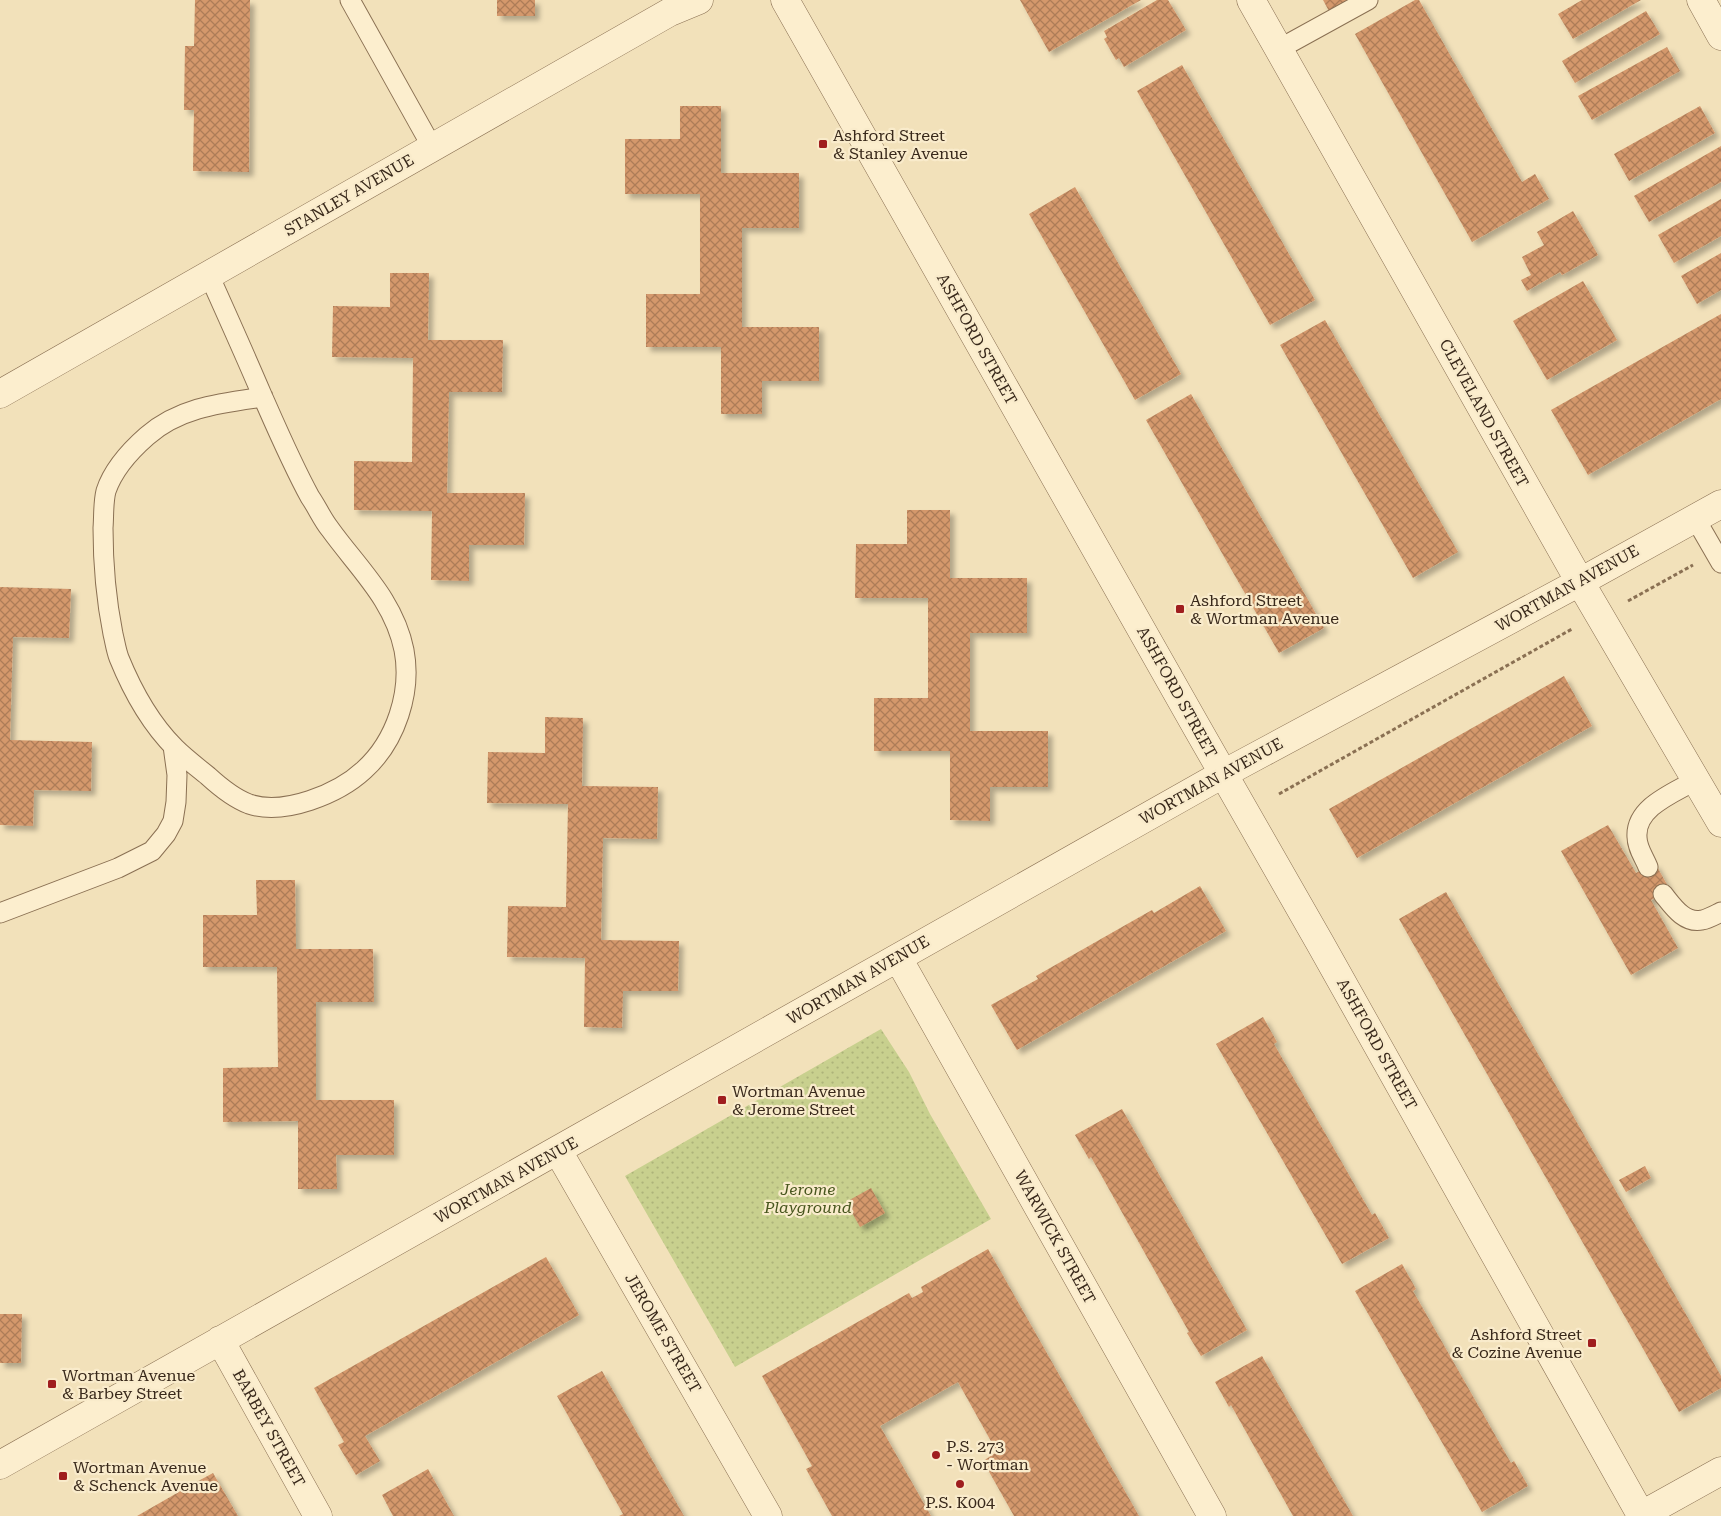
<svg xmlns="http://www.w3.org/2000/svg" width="1721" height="1516" viewBox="0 0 1721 1516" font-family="'Roboto Serif',serif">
<defs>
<pattern id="grass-dots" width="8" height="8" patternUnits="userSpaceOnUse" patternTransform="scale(1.25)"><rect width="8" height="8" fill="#c8d08e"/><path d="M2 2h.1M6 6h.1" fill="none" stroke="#adb37a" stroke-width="1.8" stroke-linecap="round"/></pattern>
<pattern id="building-cross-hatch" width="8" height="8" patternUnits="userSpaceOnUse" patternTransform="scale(1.25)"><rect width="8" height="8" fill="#d4986c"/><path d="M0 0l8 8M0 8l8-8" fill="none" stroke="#ad7c58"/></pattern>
<filter id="shadow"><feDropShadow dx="4.5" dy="4.5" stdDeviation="2.5" flood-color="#0004"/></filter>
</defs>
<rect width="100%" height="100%" fill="#f2e1ba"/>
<path fill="url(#grass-dots)" d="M881,1029L909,1072L930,1114L991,1219L735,1367L625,1176Z"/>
<path fill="url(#building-cross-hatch)" filter="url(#shadow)" d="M195,0H250L249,172L193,171L194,110H184L185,46H194Z
M497,0H535V16H497Z
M1020,0H1141L1049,52Z
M1157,0H1168L1186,30L1124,67L1119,58L1116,60L1104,39L1107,37L1104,31Z
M1323,0H1354L1330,13Z
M1415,0H1419L1522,182L1535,174L1549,199L1472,242L1355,34Z
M1582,0H1641L1573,39L1558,14Z
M1646,11L1660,34L1575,83L1562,61Z
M1667,47L1680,71L1592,120L1578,96Z
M1182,65L1315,300L1270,325L1137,91Z
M680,106H721V173H799V228H742V327H819V381H762V414H721V347H646V294H700V194H625V139H680Z
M1700,106L1715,133L1629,181L1614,154Z
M1721,146V182L1649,222L1634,196Z
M1075,187L1181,374L1135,400L1029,214Z
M1721,199V236L1674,263L1658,235Z
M1573,211L1598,255L1562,275L1560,272L1527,291L1521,280L1531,275L1522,257L1544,245L1537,232Z
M1721,253V290L1697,304L1681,276Z
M390,273H429L428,340H503L502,392H449L447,493H525L524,545H469V581L431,580L432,511L354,510V461L412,462L413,358L332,357L333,306L390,307Z
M1583,281L1617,340L1547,380L1513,321Z
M1721,314V399L1588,475L1551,410Z
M1325,320L1458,552L1413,578L1280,345Z
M1191,394L1324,628L1279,653L1146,420Z
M907,510H950V578H1027V633H970V731H1048V787H990V821L950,820V751H874V698H928V598H855L856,544H907Z
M0,587L71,589L69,638L13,637L10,740L92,742L91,791L34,790L33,826L0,825Z
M1564,676L1592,726L1357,858L1329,809Z
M545,717L583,718L582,786L658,787L657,839L603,838L601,940L679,941L678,991H623L622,1028L584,1027L585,958L507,957L508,906L566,907L568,804L487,803L488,752L545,753Z
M1608,825L1636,873L1655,863L1670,890L1651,900L1678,948L1631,975L1561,851Z
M256,880H295L296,949H373L374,1002H316V1100H394V1155H336L337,1189H298V1121L223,1122V1068L278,1067L277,967H203V915H257Z
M1200,886L1226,931L1017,1050L991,1005L1038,979L1036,976L1129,923L1152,910L1154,913Z
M1446,892L1721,1376V1388L1679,1412L1399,919Z
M1263,1017L1277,1042L1274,1044L1372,1215L1375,1213L1389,1238L1342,1264L1216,1044Z
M1122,1109L1247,1330L1201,1356L1187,1333L1189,1332L1091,1157L1089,1159L1075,1135Z
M1645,1166L1651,1178L1626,1192L1619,1180Z
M871,1188L885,1213L860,1227L846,1202Z
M988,1249L1139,1516H1014L983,1461L997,1452L958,1382L880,1426L931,1516H832L806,1469L812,1466L762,1376L909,1293L912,1298L923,1292L921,1287Z
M546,1257L579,1315L365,1436L380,1461L356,1475L338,1445L344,1442L314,1388Z
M1402,1264L1416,1289L1413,1291L1511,1463L1514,1461L1528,1486L1482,1512L1355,1291Z
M0,1314H22L21,1363H0Z
M1262,1356L1332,1479L1353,1516H1293L1231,1405L1229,1407L1215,1382Z
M602,1371L615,1394L684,1516H619L623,1514L557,1396Z
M428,1469L454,1516H393L382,1495Z
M213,1473L238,1516H137L191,1485Z"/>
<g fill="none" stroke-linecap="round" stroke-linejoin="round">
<g stroke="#8a7053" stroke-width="21">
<path id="service" d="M350,0L432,147
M1279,49L1368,0
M209,275C227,315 245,355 262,395C277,429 292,464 310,497C317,507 322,519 330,529C358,568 394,600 404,650C412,692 396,741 364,770C338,794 284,816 249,804C233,798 220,787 208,776C197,767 185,758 175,748C150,723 132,690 119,658C116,650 115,642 113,634C106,599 103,564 103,528C104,516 103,503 106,491C113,470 131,450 147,436C180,407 222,403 263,397
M1695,518L1721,563
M1648,867C1644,857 1637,848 1637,837C1635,807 1674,793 1696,780
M1663,894C1672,905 1684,924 1702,920C1708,919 1715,915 1721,912
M0,913L118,868L152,851L166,834L173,821L176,802L177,775L173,746"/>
</g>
<g stroke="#8a7053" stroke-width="29">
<path id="minor" d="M785,0L1196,726L1320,943L1641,1515
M1251,0L1580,582L1721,823
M1701,0L1721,36
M0,394L670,12L699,0
M898,958L1212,1516
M558,1151L768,1516
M220,1340L318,1516
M0,1465L1223,774L1580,582L1721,504
M1640,1516L1721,1471"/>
</g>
<path stroke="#8a7053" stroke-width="3" stroke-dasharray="4 2.5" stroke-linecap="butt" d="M1628,601L1693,565
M1279,794L1572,629"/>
<use href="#service" stroke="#fceece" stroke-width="19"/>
<use href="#minor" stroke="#fceece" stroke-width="28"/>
</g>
<g fill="#9f1d1e" stroke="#f9ebcb" stroke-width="2">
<rect x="818" y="139" width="10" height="10" rx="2.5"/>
<rect x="1175" y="604" width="10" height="10" rx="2.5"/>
<rect x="717" y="1095" width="10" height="10" rx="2.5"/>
<rect x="1587" y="1338" width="10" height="10" rx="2.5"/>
<rect x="47" y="1379" width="10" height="10" rx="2.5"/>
<circle cx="936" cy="1455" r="5"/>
<rect x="58" y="1471" width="10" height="10" rx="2.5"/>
<circle cx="960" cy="1484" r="5"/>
</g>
<g text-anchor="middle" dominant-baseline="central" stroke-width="4.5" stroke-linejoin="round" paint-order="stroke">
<g font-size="16" fill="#38281a" stroke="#f9ebcb" text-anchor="start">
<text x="833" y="135">Ashford Street<tspan x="833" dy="18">&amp; Stanley Avenue</tspan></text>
<text x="1190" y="600">Ashford Street<tspan x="1190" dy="18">&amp; Wortman Avenue</tspan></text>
<text x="732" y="1091">Wortman Avenue<tspan x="732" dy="18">&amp; Jerome Street</tspan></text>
<text x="1582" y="1334" text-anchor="end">Ashford Street<tspan x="1582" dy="18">&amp; Cozine Avenue</tspan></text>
<text x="62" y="1375">Wortman Avenue<tspan x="62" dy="18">&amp; Barbey Street</tspan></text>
<text x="946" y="1446">P.S. 273<tspan x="946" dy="18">- Wortman</tspan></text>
<text x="73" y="1467">Wortman Avenue<tspan x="73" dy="18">&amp; Schenck Avenue</tspan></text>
<text x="960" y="1502" text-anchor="middle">P.S. K004</text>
</g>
<g font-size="16" fill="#38281a" stroke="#f9ebcb">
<text transform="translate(349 195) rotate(-30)">STANLEY AVENUE</text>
<text transform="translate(977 339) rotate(61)">ASHFORD STREET</text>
<text transform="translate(1484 413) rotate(61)">CLEVELAND STREET</text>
<text transform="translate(1567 588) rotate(-29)">WORTMAN AVENUE</text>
<text transform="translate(1177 692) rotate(61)">ASHFORD STREET</text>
<text transform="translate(1211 781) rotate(-29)">WORTMAN AVENUE</text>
<text transform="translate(858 980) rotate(-30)">WORTMAN AVENUE</text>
<text transform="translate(1377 1044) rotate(61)">ASHFORD STREET</text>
<text transform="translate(506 1180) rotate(-29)">WORTMAN AVENUE</text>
<text transform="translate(1055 1237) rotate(61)">WARWICK STREET</text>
<text transform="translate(663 1333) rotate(60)">JEROME STREET</text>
<text transform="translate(269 1428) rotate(61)">BARBEY STREET</text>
</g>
<g font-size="16" font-style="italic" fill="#48561e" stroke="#f9ebcb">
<text x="808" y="1189">Jerome<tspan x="808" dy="18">Playground</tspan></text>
</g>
</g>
</svg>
